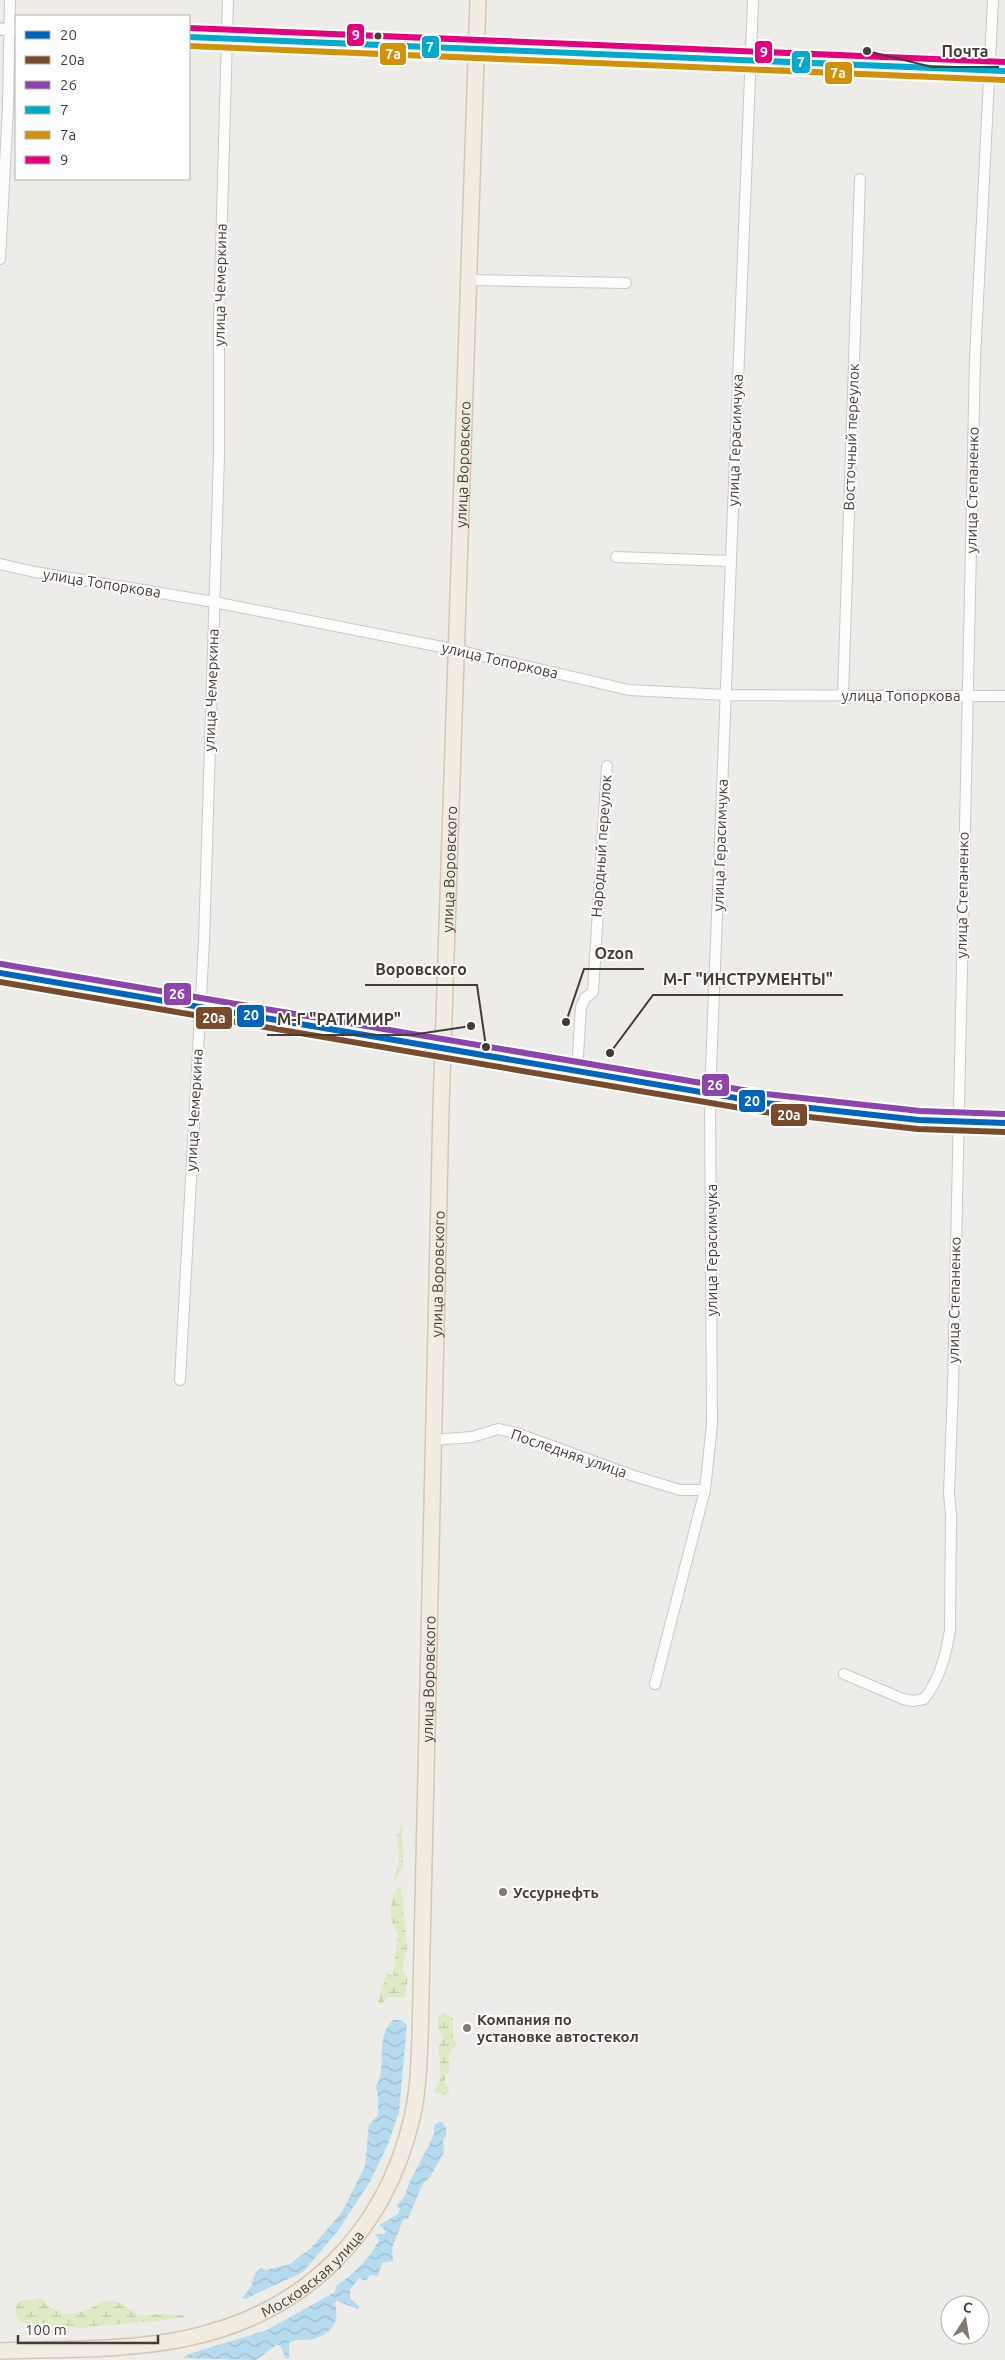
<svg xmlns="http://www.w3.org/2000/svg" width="1005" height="2360" viewBox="0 0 1005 2360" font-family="Ubuntu,sans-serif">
<defs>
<pattern id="wetland-marsh" width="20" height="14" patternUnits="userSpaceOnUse" patternTransform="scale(1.25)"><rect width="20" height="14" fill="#deeac6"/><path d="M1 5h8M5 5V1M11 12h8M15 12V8" fill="none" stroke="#c0caab"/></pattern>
<pattern id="water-waves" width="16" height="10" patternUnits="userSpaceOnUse" patternTransform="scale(1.25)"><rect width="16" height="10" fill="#b6dbee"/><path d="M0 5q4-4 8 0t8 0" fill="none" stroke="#9ebdcd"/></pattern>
</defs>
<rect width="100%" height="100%" fill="#eeece8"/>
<path fill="url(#wetland-marsh)" d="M402,1825C403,1830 401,1836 402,1842C404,1856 405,1869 394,1881L399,1860L397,1835Z
M401,1885L407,1948L402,1970L408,1978L405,1997H389L380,2005L378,2001L387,1973L393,1976L398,1935L391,1920V1906L393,1893Z
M444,2013L453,2018V2037L457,2046L450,2051C447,2059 450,2064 450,2073L445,2075V2083L450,2091L446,2095L435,2093L436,2087L440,2082C439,2074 441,2069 440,2062C439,2052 436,2048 443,2039L438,2027V2017Z
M41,2297C49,2312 68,2317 85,2311C94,2308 102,2299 113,2301C124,2303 128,2310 137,2314C144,2317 148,2314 156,2314C165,2313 174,2316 183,2315L184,2318L80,2328L21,2322L15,2314L16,2306L21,2300H33Z"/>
<path fill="url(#water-waves)" d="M393,2020H401L407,2025L399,2112L388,2144L371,2180L337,2232L303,2272L245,2299L242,2298L251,2287L255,2273L261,2268L266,2270L290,2264L311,2248L342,2212L365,2166L369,2125L378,2115V2096L376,2086C388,2067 374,2037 393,2020Z
M439,2122H442L446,2128V2136L443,2139L444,2152L430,2177L422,2185L408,2219L403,2220L392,2248L393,2261L382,2263L378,2276L370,2275L366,2281L359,2278L350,2290V2298L359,2306L358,2309L336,2301L335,2304C340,2320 332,2333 316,2338C307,2342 298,2337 289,2343V2357L286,2359L280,2345H276L256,2360L183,2358L189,2354L267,2330L335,2292L336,2286C353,2275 370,2258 379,2240L375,2234H384L386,2231L379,2225L398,2214L400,2208L396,2205L404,2198L410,2181L429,2145L434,2134V2125Z"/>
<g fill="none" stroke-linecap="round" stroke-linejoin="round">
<g stroke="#cbc8c4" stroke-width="12">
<path id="minor" d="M0,259L8,107L10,0
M470,280L626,283
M616,557L730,561
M0,564L35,572L214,602L457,650L629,690L725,695L1005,696
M843,695L860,179
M577,1072L581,1007L585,998L593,992L607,766
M180,1380L204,941L219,455V323L228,0
M433,1440L472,1437L498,1429L516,1433L634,1476L680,1490H705
M844,1674L903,1699L913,1701L924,1699C940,1679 946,1655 950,1630L951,1515L949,1493L953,1389L975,359L993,0
M655,1684L705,1490L712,1424L710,1095L753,0"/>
</g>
<g stroke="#cbc8c4" stroke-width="14">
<path id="tertiary" d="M0,29L16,30
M189,37L751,59L1005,71"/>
</g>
<g stroke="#d1c7b5" stroke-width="18">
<g id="primary">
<path d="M0,973L765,1103L919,1120L1005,1123"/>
<path id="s1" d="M0,2351C63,2349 127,2351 188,2338C305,2313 385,2233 412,2118C418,2092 419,2065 420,2039L441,1107L478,0"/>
</g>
</g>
<use href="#minor" stroke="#fcfcfc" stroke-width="10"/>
<use href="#tertiary" stroke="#fcfcfc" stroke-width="11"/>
<use href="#primary" stroke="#f1ebe2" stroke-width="15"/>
<g stroke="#fff" stroke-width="10">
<path id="bus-1" d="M0,973L765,1103L919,1120L1005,1123"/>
</g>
<g stroke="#fff" stroke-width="10">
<path id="bus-2" d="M0,982L764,1112L918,1129L1005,1132"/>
</g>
<g stroke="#fff" stroke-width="10">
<path id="bus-3" d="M1,964L766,1094L920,1111L1005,1114"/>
</g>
<g stroke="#fff" stroke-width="10">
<path id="bus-4" d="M189,37L1005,71"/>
</g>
<g stroke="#fff" stroke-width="10">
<path id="bus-5" d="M189,46L1005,80"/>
</g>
<g stroke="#fff" stroke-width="10">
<path id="bus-6" d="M189,28L1005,62"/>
</g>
<use href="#bus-1" stroke="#0065bd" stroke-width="6"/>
<use href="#bus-2" stroke="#7a4b2a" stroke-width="6"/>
<use href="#bus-3" stroke="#8e44ad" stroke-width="6"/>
<use href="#bus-4" stroke="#00a9ce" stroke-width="6"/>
<use href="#bus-5" stroke="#d3910a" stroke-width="6"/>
<use href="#bus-6" stroke="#e5007d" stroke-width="6"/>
</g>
<circle fill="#453d34" stroke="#fff" stroke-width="2" cx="378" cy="36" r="4.5"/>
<g fill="#807a73" stroke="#fff" stroke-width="2">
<circle cx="503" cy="1892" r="5"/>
<circle cx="467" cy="2028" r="5"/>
</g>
<g text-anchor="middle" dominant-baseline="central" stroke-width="4" stroke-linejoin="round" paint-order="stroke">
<g font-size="15" fill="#453d34" stroke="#fff">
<text transform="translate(220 285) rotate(-89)">улица Чемеркина</text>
<text transform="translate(851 437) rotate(-88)">Восточный переулок</text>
<text transform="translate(735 440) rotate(-88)">улица Герасимчука</text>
<text stroke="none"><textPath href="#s1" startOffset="2176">улица Воровского</textPath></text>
<text transform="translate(972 490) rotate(-89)">улица Степаненко</text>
<text transform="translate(102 583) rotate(9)">улица Топоркова</text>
<text transform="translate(500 660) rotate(13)">улица Топоркова</text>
<text transform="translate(211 690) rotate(-88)">улица Чемеркина</text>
<text x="901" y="695">улица Топоркова</text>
<text transform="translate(720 845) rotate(-88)">улица Герасимчука</text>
<text transform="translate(601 846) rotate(-86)">Народный переулок</text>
<text stroke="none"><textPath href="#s1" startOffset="1771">улица Воровского</textPath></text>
<text transform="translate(962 895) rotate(-89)">улица Степаненко</text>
<text transform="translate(194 1110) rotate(-87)">улица Чемеркина</text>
<text transform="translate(711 1250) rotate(-90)">улица Герасимчука</text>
<text stroke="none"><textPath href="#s1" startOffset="1366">улица Воровского</textPath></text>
<text transform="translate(954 1300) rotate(-89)">улица Степаненко</text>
<text transform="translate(569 1453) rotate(19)">Последняя улица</text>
<text stroke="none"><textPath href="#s1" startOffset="961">улица Воровского</textPath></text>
<text stroke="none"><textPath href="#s1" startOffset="331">Московская улица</textPath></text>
</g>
<g font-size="15" font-weight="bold" fill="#453d34" stroke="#fff" text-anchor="start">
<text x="513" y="1892">Уссурнефть</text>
<text x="477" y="2019">Компания по<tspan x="477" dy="17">установке автостекол</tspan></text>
</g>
</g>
<path fill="none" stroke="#453d34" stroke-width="2" d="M867 51L932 67H999M566 1022L584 969H644M486 1047L477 985H365M610 1053L653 995H843M471 1026L411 1035H267"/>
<g fill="#453d34" stroke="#fff" stroke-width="2">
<circle cx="867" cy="51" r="5"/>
<circle cx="566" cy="1022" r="5"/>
<circle cx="486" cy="1047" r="5"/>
<circle cx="610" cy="1053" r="5"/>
<circle cx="471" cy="1026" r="5"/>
</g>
<g font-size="16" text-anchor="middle" font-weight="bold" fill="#453d34" stroke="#fff" stroke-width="4" stroke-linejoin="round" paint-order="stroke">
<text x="965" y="57">Почта</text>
<text x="614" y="959">Ozon</text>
<text x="421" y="975">Воровского</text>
<text x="748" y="985">М-Г "ИНСТРУМЕНТЫ"</text>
<text x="339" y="1025">М-Г "РАТИМИР"</text>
</g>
<g stroke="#fff" stroke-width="2">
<rect x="346" y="23" width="19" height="24" rx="5" fill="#e5007d"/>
<rect x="421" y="35" width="19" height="24" rx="5" fill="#00a9ce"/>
<rect x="754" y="40" width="19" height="24" rx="5" fill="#e5007d"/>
<rect x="379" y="42" width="28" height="24" rx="5" fill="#d3910a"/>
<rect x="791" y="50" width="20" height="24" rx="5" fill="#00a9ce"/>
<rect x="824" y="61" width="29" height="24" rx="5" fill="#d3910a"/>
<rect x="163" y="982" width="29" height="24" rx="5" fill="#8e44ad"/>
<rect x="236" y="1004" width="29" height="24" rx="5" fill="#0065bd"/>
<rect x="195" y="1006" width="38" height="24" rx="5" fill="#7a4b2a"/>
<rect x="701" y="1073" width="29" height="24" rx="5" fill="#8e44ad"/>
<rect x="738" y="1089" width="28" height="24" rx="5" fill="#0065bd"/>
<rect x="770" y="1103" width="38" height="24" rx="5" fill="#7a4b2a"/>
</g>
<g font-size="14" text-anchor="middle" font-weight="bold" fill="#fff">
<text x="356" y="40">9</text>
<text x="430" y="52">7</text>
<text x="764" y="57">9</text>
<text x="393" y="59">7а</text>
<text x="801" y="67">7</text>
<text x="838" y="78">7а</text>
<text x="177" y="999">26</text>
<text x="251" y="1020">20</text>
<text x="214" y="1023">20а</text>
<text x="715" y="1090">26</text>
<text x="752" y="1106">20</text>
<text x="789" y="1120">20а</text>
</g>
<rect x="15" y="15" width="175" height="165" fill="#ffffff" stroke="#b5b1ae"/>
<rect x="25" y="31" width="25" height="8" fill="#0065bd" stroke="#b5b1ae"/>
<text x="60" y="40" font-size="15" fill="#453d34">20</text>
<rect x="25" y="56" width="25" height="8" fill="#7a4b2a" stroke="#b5b1ae"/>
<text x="60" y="65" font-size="15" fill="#453d34">20а</text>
<rect x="25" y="81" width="25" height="8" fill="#8e44ad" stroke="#b5b1ae"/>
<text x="60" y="90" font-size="15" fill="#453d34">26</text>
<rect x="25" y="106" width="25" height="8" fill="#00a9ce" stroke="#b5b1ae"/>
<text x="60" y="115" font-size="15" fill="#453d34">7</text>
<rect x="25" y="131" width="25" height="8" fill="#d3910a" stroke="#b5b1ae"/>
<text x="60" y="140" font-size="15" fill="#453d34">7а</text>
<rect x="25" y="156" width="25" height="8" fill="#e5007d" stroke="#b5b1ae"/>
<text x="60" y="165" font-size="15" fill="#453d34">9</text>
<g transform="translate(965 2320) rotate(12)"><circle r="24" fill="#ffffff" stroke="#b5b1ae"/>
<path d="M0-4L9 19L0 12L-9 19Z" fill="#807a73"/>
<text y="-8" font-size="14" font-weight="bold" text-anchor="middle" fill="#453d34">С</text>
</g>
<path d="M18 2335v8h140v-8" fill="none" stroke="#453d34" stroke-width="2.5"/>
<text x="25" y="2335" font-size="15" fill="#453d34" stroke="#ffffff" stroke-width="4" paint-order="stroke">100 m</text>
</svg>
